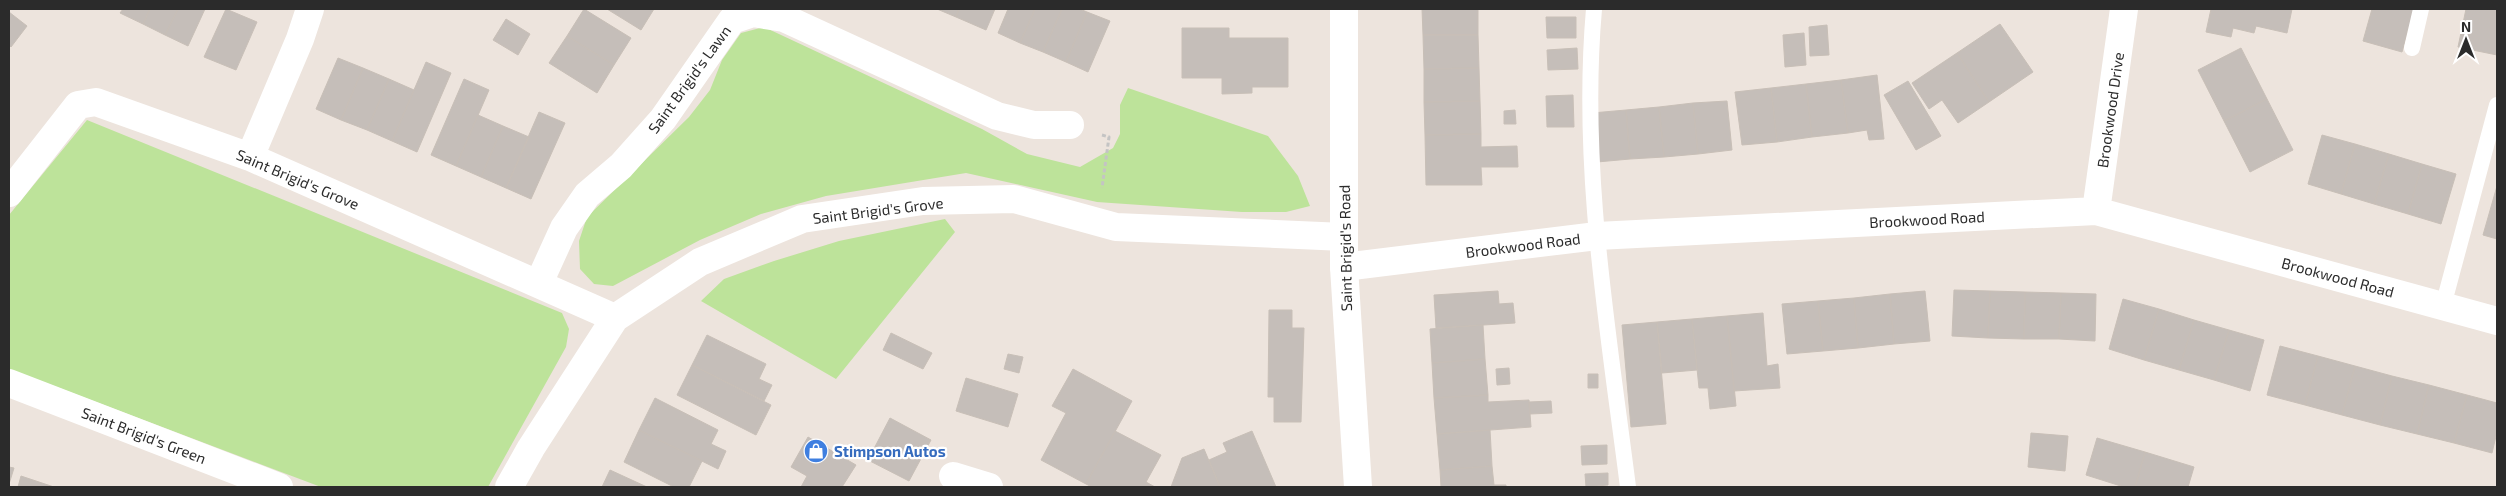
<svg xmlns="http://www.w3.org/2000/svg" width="2506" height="496" viewBox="0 0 2506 496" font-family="'Exo 2',sans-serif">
<rect width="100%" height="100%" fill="#ede4dd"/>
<path fill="#bde39a" d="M764,27L982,129L1027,154L1080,167L1113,148L1120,134V105L1128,88L1268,136L1298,176L1310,206L1286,212H1242L1097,202L966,173L826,196L761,214L700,240L613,286L594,284L580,269L579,241L587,217L689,117L710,90L722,60L741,33Z
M87,120L562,313L569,329L566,347L488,487H321L9,369V215Z
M945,219L955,232L836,379L701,301L724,279L774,261L839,241Z"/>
<path fill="#c5beb9" stroke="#c8bfb7" d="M123,9H150L143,24L120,13Z
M150,9H178L165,35L143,24Z
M178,9H205L188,46L165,35Z
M226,9L257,22L236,70L204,57Z
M584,9L631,38L614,65L567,36Z
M607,9H654L641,30Z
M937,9H959L956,17Z
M959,9H995L986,30L956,17Z
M1008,9H1035L1020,43L998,33Z
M1035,9H1062L1043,52L1020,43Z
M1062,9H1080L1087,12L1066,62L1043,52Z
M1422,9H1478V35H1423Z
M2211,9H2292L2287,33L2256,26L2254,33L2233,28L2231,37L2206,32Z
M2372,9H2414L2402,52L2363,41Z
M2466,9H2497V55L2458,47Z
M9,12L27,26L11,47L9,45Z
M1087,12L1110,21L1088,72L1066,62Z
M1546,17H1576V38H1547Z
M506,19L530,34L518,55L493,40Z
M2000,24L2033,72L1989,102L1957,53Z
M1827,25L1829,55L1810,56L1809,27Z
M1182,28H1229V38H1288V87H1252V93L1222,94V78H1182Z
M1804,33L1806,65L1785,67L1783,35Z
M1423,35H1478L1479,68L1424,69Z
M567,36L614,65L597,93L549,63Z
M1577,48L1578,69L1548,70L1547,50Z
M2241,48L2267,99L2224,121L2198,70Z
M1957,53L1989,102L1958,123L1942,100L1929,109L1912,83Z
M338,58L363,68L341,120L316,109Z
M426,62L451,73L417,152L392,141Z
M363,68L389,79L367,130L341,120Z
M1479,68L1480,101L1424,102V69Z
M1877,75L1884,139L1869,140L1867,130L1848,133L1841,80Z
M389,79L414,90L392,141L367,130Z
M464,79L489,90L456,166L431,155Z
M1841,80L1848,133L1812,137L1806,84Z
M1908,81L1941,136L1916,150L1884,95Z
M1806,84L1812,137L1777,142L1771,88Z
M1771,88L1777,142L1742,145L1735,92Z
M1573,95L1574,127H1547L1546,96Z
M2267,99L2293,150L2250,172L2224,121Z
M1480,101L1481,134L1425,135L1424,102Z
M1727,101L1732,150L1698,154L1693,103Z
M1693,103L1698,154L1664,157L1659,107Z
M1659,107L1664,157L1630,159L1626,110Z
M1515,110L1516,124H1504V111Z
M1626,110L1630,159L1597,162L1592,113Z
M539,112L565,123L531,199L506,188Z
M478,115L503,126L481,177L456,166Z
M503,126L529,137L506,188L481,177Z
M1481,134V147L1517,146L1518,167H1481L1482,185H1426L1425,135Z
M2322,135L2355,144L2341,194L2308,184Z
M2355,144L2389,154L2374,204L2341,194Z
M2389,154L2422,164L2408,214L2374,204Z
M2422,164L2456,174L2441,224L2408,214Z
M2497,186V239L2483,235Z
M1954,290L1990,291L1988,338L1952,336Z
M1498,291L1499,304L1513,303L1515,323L1436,328L1434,295Z
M1925,291L1930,341L1894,344L1890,294Z
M1990,291L2025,292L2024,339L1988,338Z
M2025,292L2061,293L2059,339H2024Z
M2061,293L2096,294L2095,341L2059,339Z
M1890,294L1894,344L1858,348L1854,298Z
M1854,298L1858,348L1823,351L1818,301Z
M2123,299L2159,309L2144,360L2109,349Z
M1818,301L1823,351L1787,354L1782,304Z
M2159,309L2194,320L2179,370L2144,360Z
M1269,310H1292V328H1304L1301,422H1274V397H1268Z
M1763,313L1767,366L1778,364L1780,388L1734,391L1727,316Z
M1727,316L1736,406L1710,409L1708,388H1699L1692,319Z
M1692,319L1697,370L1662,373L1657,322Z
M2194,320L2229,330L2214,380L2179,370Z
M1657,322L1666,424L1631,427L1622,325Z
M1483,325L1485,359L1432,363L1430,329Z
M2229,330L2264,340L2250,391L2214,380Z
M891,333L932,353L923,369L883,350Z
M707,335L766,364L759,379L772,385L764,401L692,365Z
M2280,346L2318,356L2305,405L2267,395Z
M1008,354L1023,357L1019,373L1004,369Z
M2318,356L2355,366L2342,415L2305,405Z
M1485,359L1488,395L1434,398L1432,363Z
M692,365L771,405L756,435L677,395Z
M2355,366L2392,376L2380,425L2342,415Z
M1509,368L1510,384L1497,385L1496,369Z
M1073,369L1132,401L1086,484L1041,460L1066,413L1052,406Z
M1588,374H1598V388H1588Z
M2392,376L2429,385L2417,434L2380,425Z
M966,378L1018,394L1008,427L956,411Z
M2429,385L2467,395L2454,443L2417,434Z
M1488,395V402L1529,400L1531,427L1437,434L1434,398Z
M2467,395L2497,403V432L2492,453L2454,443Z
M655,398L718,430L711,444L726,451L718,469L639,430Z
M1551,401L1552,413L1530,414L1529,402Z
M890,418L931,440L909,481L868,460Z
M639,430L702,461L689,487H674L624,462Z
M1490,430L1492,466L1440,470L1437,434Z
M1115,431L1161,455L1146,482L1155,487H1092L1086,484Z
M1252,431L1276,487H1220L1209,460L1227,452L1223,443Z
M2031,433L2068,436L2065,471L2028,467Z
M808,437L856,465L842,487H801L807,476L791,467Z
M2097,438L2145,452L2135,487H2124L2086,475Z
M1607,445V464L1582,465L1581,446Z
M1204,449L1220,487H1171L1182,458Z
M2145,452L2194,467L2188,487H2135Z
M1492,466L1494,485H1506V487H1441L1440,470Z
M9,467L14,468L9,484Z
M610,470L647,487H602Z
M1608,473V485L1586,487L1585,474Z
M21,476L54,487H18Z"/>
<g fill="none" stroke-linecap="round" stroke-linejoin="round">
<path stroke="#c4c4c4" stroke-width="3" stroke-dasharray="4 2.5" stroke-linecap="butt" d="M1102,135L1109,137L1102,188"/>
<path stroke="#fff" stroke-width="16" d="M1594,9C1580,168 1608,329 1628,487
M2412,48L2421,9
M2443,306L2497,105"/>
<path stroke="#fff" stroke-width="28" d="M250,157L300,39L310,9
M9,193L78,105L96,102L250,157L615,318
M2096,211L2124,9
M1344,267L1597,236L2096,211L2497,321
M539,283L564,228L587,195L621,166L663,119L732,20L753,13L784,18L997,116L1034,125H1070
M9,383L279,487
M953,476L989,487
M509,487L531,448L615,318L700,262L802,219L923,201L1014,199L1116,227L1344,237"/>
<path stroke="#fff" stroke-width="28" d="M1344,9V267L1358,487"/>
</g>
<defs>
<g id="shop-disc" transform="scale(1.25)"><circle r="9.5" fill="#3f7fe0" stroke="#fff"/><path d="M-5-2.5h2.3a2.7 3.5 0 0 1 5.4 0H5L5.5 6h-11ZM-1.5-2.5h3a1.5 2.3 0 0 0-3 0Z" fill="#fff"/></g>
</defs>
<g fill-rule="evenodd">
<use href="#shop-disc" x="816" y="451"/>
</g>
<g text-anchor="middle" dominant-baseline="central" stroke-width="4.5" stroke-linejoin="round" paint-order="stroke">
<g font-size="15" fill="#2b2b2b" stroke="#fff">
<text transform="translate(689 79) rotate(-54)">Saint Brigid's Lawn</text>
<text transform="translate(2110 110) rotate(-82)">Brookwood Drive</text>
<text transform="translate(298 179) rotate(23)">Saint Brigid's Grove</text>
<text transform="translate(878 210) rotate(-7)">Saint Brigid's Grove</text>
<text transform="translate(1927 219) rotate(-3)">Brookwood Road</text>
<text transform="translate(1523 245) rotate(-7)">Brookwood Road</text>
<text transform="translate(1345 248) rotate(-91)">Saint Brigid's Road</text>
<text transform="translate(2338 277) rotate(15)">Brookwood Road</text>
<text transform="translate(144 435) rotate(21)">Saint Brigid's Green</text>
</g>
<g font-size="15" font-weight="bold" fill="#366cbe" stroke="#fff" text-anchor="start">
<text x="834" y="451">Stimpson Autos</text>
</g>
</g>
<rect width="2506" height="496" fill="none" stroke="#2b2b2b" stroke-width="20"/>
<g transform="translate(2466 40)" stroke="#ffffff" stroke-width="4" paint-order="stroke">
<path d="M0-4L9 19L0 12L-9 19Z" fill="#2b2b2b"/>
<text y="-8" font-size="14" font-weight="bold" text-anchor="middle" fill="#2b2b2b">N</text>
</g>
</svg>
